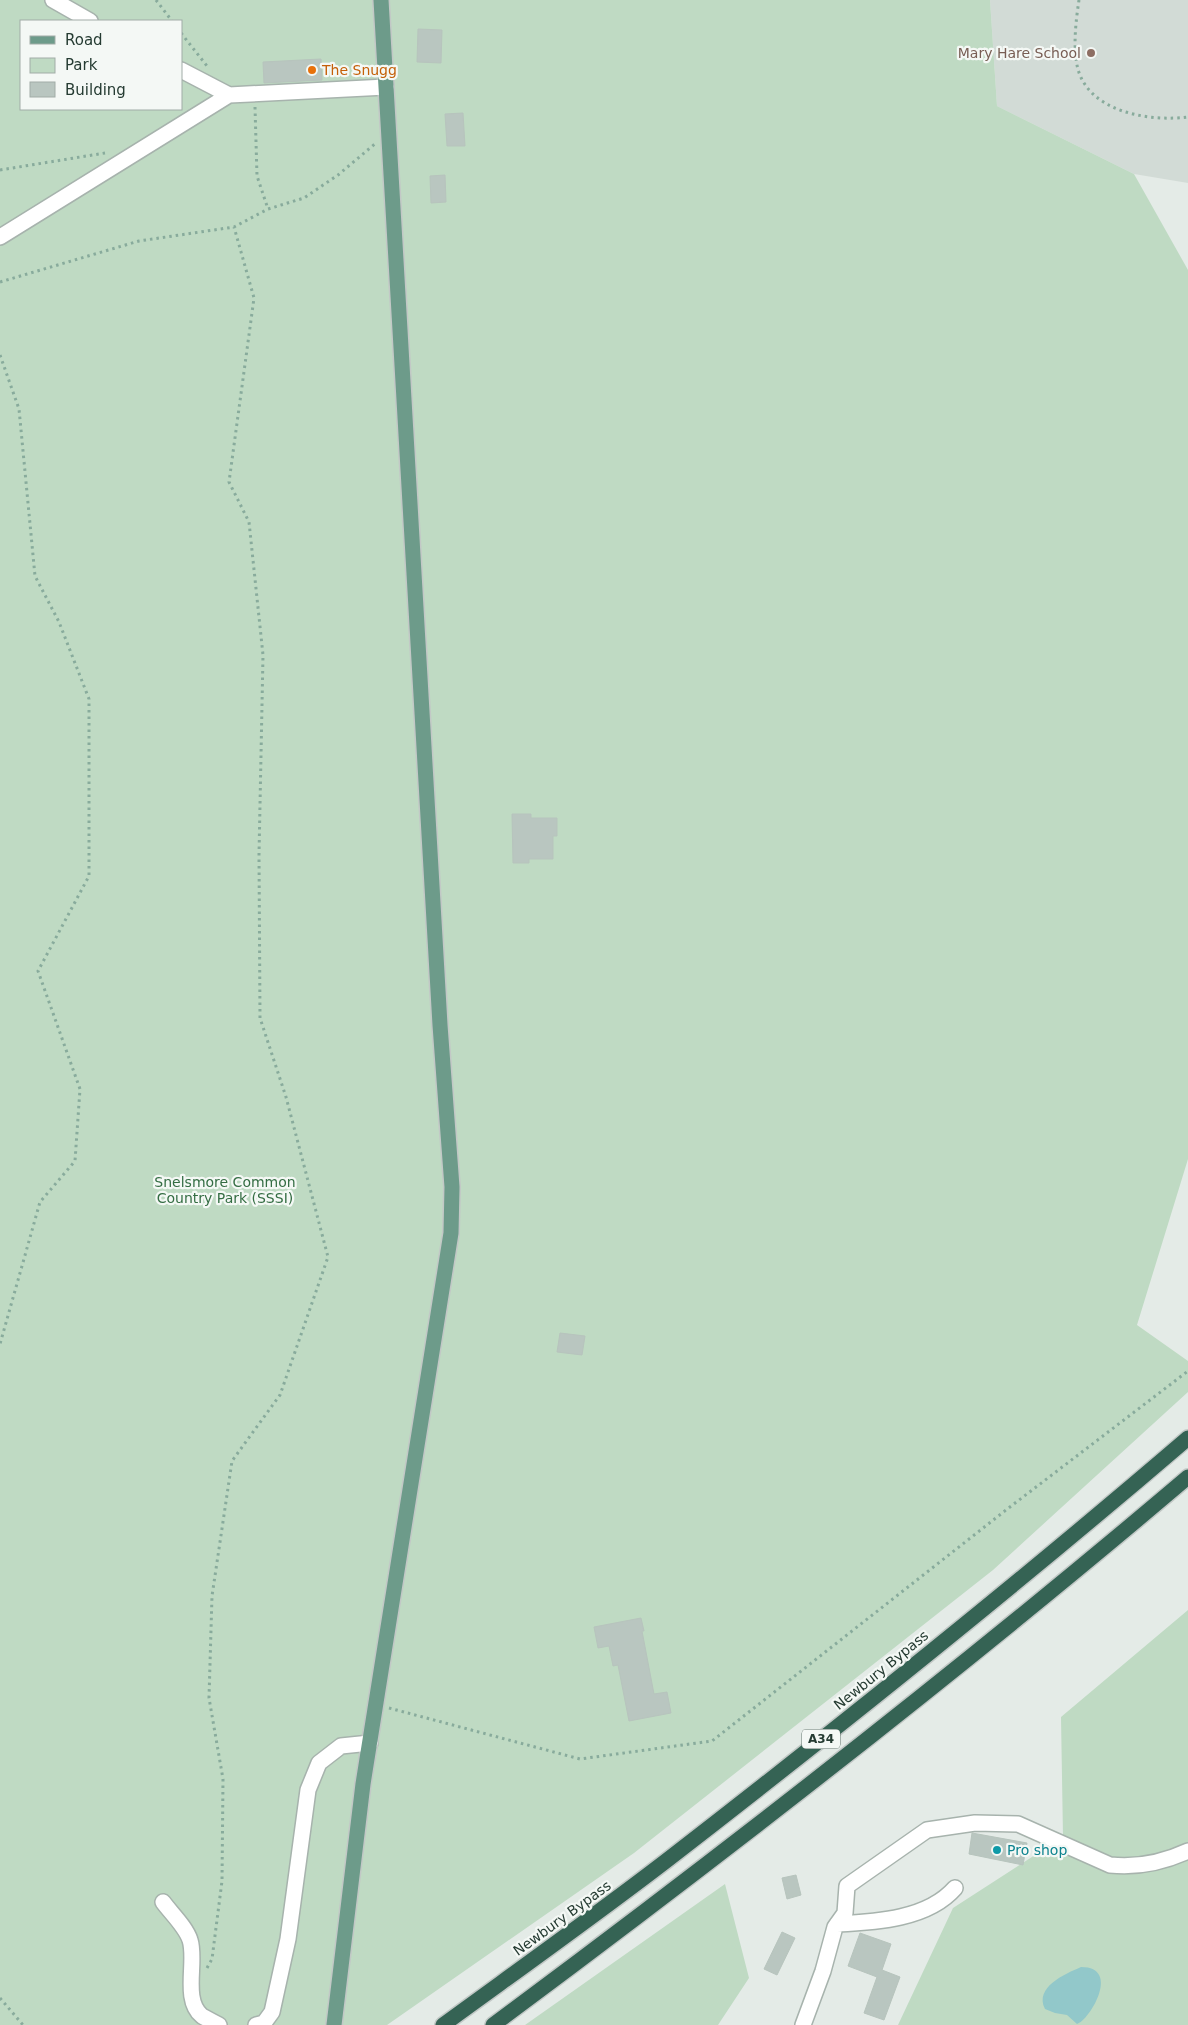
<svg xmlns="http://www.w3.org/2000/svg" width="1188" height="2025" viewBox="0 0 1188 2025" font-family="'DejaVu Sans',sans-serif">
<rect width="100%" height="100%" fill="#e4ebe7"/>
<path fill="#d2dbd6" d="M990,0H1188V183L1134,174L997,106Z"/>
<path fill="#bfdac3" fill-rule="evenodd" d="M0,0H990L997,106L1134,174L1188,270V1159L1137,1325L1188,1361V1392L993,1570L634,1853L387,2025H0ZM21,21H181V109H21Z
M1188,1610V2025H898L953,1908L1063,1837L1061,1717Z
M725,1884L749,1978L718,2025H525Z"/>
<path fill="#92c8ca" d="M1081,1967C1122,1967 1089,2021 1077,2024L1067,2015L1055,2013L1045,2009C1034,1987 1065,1974 1081,1967Z"/>
<path fill="#b9c6c0" stroke="#b7c4bd" d="M418,29L442,30L441,63L417,62Z
M321,59L322,80L264,83L263,62Z
M463,113L465,146H447L445,114Z
M445,175L446,202L431,203L430,176Z
M512,814H531V818H557V836H553V859H529V863H513Z
M560,1333L585,1336L582,1355L557,1352Z
M641,1618L644,1631H642L654,1694L667,1692L671,1713L629,1721L618,1665L613,1666L609,1646L598,1648L594,1627Z
M972,1833L1027,1843L1023,1865L969,1854Z
M796,1875L801,1895L787,1899L782,1878Z
M782,1932L795,1938L777,1975L764,1969Z
M860,1933L891,1944L882,1970L900,1977L884,2020L864,2013L877,1977L848,1966Z"/>
<g fill="none" stroke-linecap="round" stroke-linejoin="round">
<g stroke="#a7b3ad" stroke-width="18">
<path id="minor" d="M53,0L90,21
M181,70L229,95L386,87
M0,237L229,95
M163,1902C171,1913 186,1927 190,1940C197,1961 182,2000 202,2016C207,2019 213,2022 219,2025
M837,1924C877,1922 928,1919 955,1888
M256,2025L264,2023L272,2012L288,1939L308,1790L319,1763L341,1746L370,1743
M803,2025L823,1971L835,1927L845,1913L847,1886L927,1830L975,1823L1018,1824L1110,1865C1138,1868 1162,1863 1188,1851"/>
</g>
<g stroke="#c2c8c6" stroke-width="18">
<path id="major" d="M334,2025L363,1784L451,1233L452,1187L440,1025L381,0"/>
</g>
<g stroke="#c2c8c6" stroke-width="18">
<path id="highway" d="M443,2025C517,1971 593,1917 666,1861C843,1724 1018,1584 1188,1438
M493,2025C730,1849 963,1668 1188,1477"/>
</g>
<path stroke="#88ab9c" stroke-width="3" stroke-dasharray="2.5 4" stroke-linecap="butt" d="M156,0L172,21
M1079,0C1076,20 1073,44 1077,65C1086,112 1149,122 1188,117
M181,33L207,66
M255,107L257,176L268,209
M0,170L105,153
M0,282L139,241L234,227L268,209L304,198L338,175L376,143
M0,355L19,409L35,576L59,622L89,699V876L38,971L80,1089L75,1161L40,1202L0,1344
M389,1708L580,1759L712,1741L1006,1510L1188,1371
M207,1968L212,1959L222,1881L223,1779L209,1698L212,1596L232,1461L280,1395L328,1257L286,1097L260,1018L259,855L263,655L249,522L229,482L254,298L234,227
M0,1998L23,2025"/>
<use href="#minor" stroke="#fff" stroke-width="15"/>
<use href="#major" stroke="#6d9b8a" stroke-width="15"/>
<use href="#highway" stroke="#356354" stroke-width="15"/>
</g>
<circle fill="#8d6e63" stroke="#f4f8f5" stroke-width="2" cx="1091" cy="53" r="5"/>
<circle fill="#e8710a" stroke="#f4f8f5" stroke-width="2" cx="312" cy="70" r="5"/>
<circle fill="#0f9aa8" stroke="#f4f8f5" stroke-width="2" cx="997" cy="1850" r="5"/>
<g text-anchor="middle" dominant-baseline="central" stroke-width="4.5" stroke-linejoin="round" paint-order="stroke">
<rect fill="#f4f8f5" stroke="#63746c" stroke-width="1" x="802" y="1729.5" width="38" height="19" rx="4"/>
<g font-size="12" font-weight="bold" fill="#253b32">
<text x="821" y="1739">A34</text>
</g>
<g font-size="14" fill="#785e54" stroke="#f4f8f5" text-anchor="end">
<text x="1081" y="53">Mary Hare School</text>
</g>
<g font-size="14" fill="#c56008" stroke="#f4f8f5" text-anchor="start">
<text x="322" y="70">The Snugg</text>
</g>
<g font-size="14" fill="#346d43" stroke="#f4f8f5">
<text x="225" y="1182">Snelsmore Common<tspan x="225" dy="16">Country Park (SSSI)</tspan></text>
</g>
<g font-size="14" fill="#253b32" stroke="#f4f8f5">
<text transform="translate(881 1670) rotate(-39)">Newbury Bypass</text>
<text transform="translate(562 1918) rotate(-36)">Newbury Bypass</text>
</g>
<g font-size="14" fill="#0d838f" stroke="#f4f8f5" text-anchor="start">
<text x="1007" y="1850">Pro shop</text>
</g>
</g>
<rect x="20" y="20" width="162" height="90" fill="#f4f8f5" stroke="#a1aca7"/>
<rect x="30" y="36" width="25" height="8" fill="#6d9b8a" stroke="#a1aca7"/>
<text x="65" y="45" font-size="15" fill="#253b32">Road</text>
<rect x="30" y="58" width="25" height="15" fill="#bfdac3" stroke="#a1aca7"/>
<text x="65" y="70" font-size="15" fill="#253b32">Park</text>
<rect x="30" y="82" width="25" height="15" fill="#b9c6c0" stroke="#a1aca7"/>
<text x="65" y="95" font-size="15" fill="#253b32">Building</text>
</svg>
